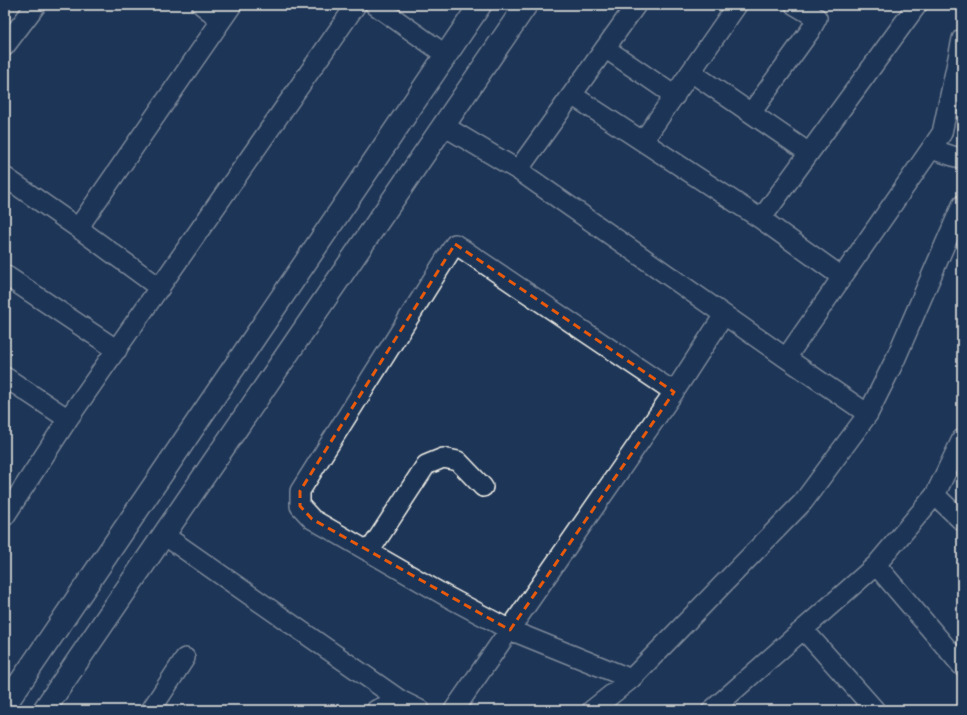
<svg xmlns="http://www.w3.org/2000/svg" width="967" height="715" viewBox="0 0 967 715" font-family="'Architects Daughter',sans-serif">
<rect width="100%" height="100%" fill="#1d3557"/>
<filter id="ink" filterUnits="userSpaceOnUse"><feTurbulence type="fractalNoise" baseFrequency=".025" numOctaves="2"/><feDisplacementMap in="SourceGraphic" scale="8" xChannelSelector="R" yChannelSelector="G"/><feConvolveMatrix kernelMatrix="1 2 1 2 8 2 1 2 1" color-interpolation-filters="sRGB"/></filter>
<g filter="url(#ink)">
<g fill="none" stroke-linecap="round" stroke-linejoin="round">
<g stroke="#f4f1e8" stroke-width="22">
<path id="street" d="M202,5L221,20
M375,5L446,55
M5,46L36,5
M605,48L675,96
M691,72L809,153
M572,95L761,219L842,277
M751,113L802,42L810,31L817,18L795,5
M444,126L518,170L786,358L868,414
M643,141L737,5
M931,149L962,159
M518,170L636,5
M5,177L78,228L160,288
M761,219L917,5
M78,228L232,5
M5,275L117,350
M786,358L942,133L962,39
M5,377L68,419
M935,495L962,521
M5,516L68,419L356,5
M164,535L400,700
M369,552L426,465L443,458L458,461L483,487
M876,565L962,666
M803,629L875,710
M631,679L510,630L446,596L312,519L300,506V491L455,244L674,392
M151,710L185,658
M376,710L400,700L420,710
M454,710L674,392L724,315
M592,710L631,679L803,502L868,414L895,360L962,205
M712,710L876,565L935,495L962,439"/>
</g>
<g stroke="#f4f1e8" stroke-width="25">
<path id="secondary" d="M5,705L480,5
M44,710L526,5"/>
</g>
<use href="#street" stroke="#1d3557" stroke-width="19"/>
<use href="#secondary" stroke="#1d3557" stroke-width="22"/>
</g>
</g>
<path d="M0 0H967V715H0ZM455,244L674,392L510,630L312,519L300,506V491Z" fill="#1d3557" fill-opacity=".55" fill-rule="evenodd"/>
<path fill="none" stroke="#e8590c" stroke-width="3" stroke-dasharray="8 5" stroke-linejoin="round" d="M455,244L674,392L510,630L312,519L300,506V491Z"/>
<rect width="967" height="715" fill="none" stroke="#1d3557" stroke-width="20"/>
<rect x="10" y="10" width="947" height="695" fill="none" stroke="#f4f1e8" stroke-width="1.5" filter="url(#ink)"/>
</svg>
